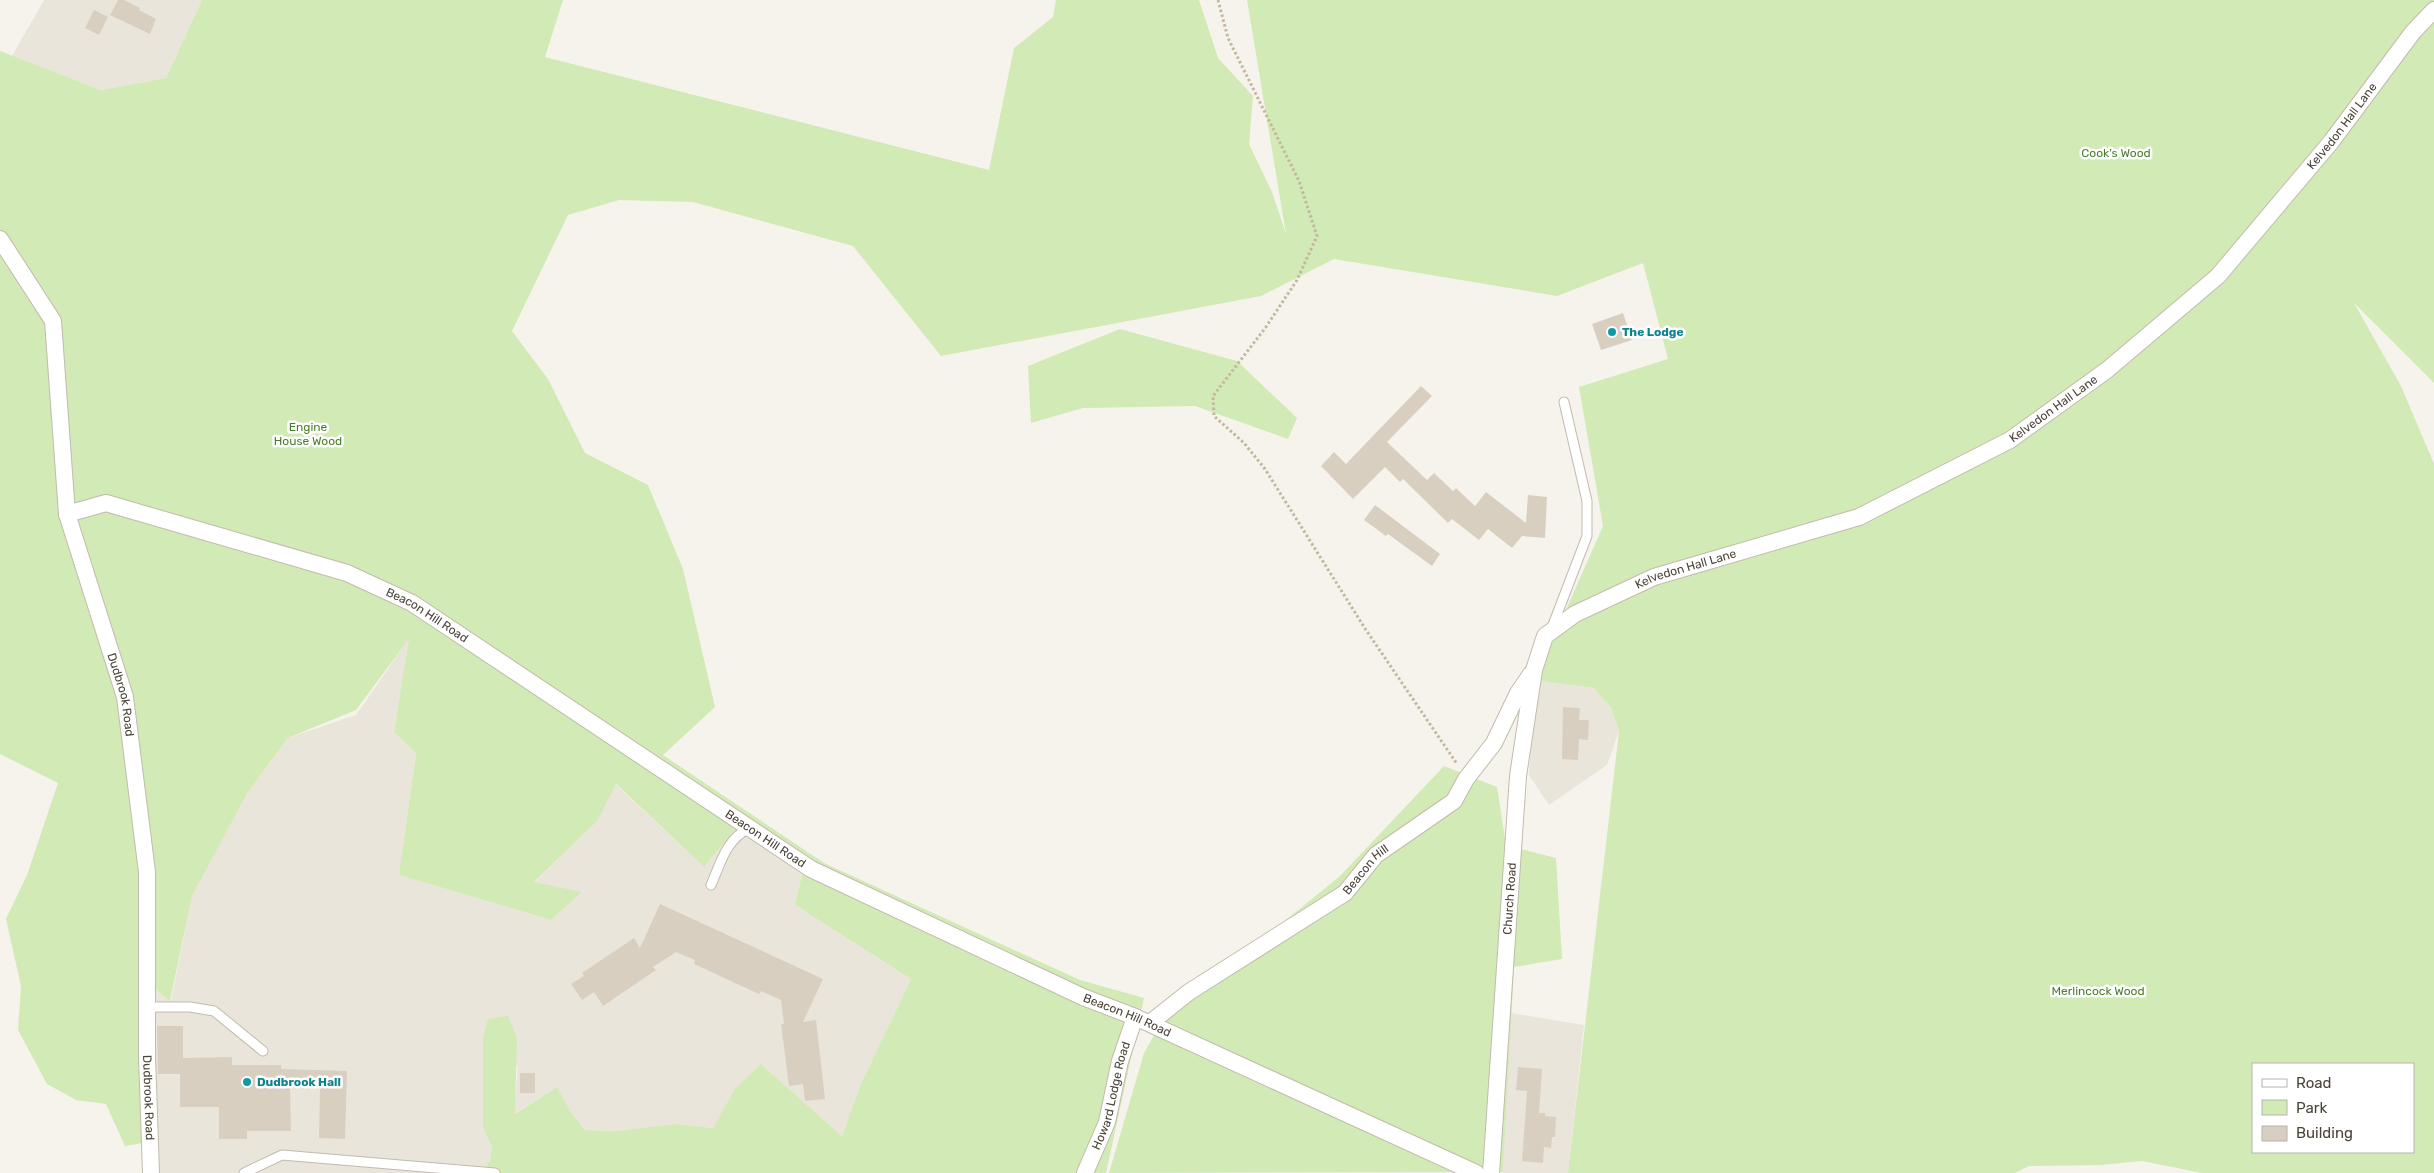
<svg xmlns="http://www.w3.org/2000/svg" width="2434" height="1173" viewBox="0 0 2434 1173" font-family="Rubik,sans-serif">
<rect width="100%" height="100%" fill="#f6f3ec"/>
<path fill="#eae5da" d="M44,0H202L166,78L101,90L12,56Z
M410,637L394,732L416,752L399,875L551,920L581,893L534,883L596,821L615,784L704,867L733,830L803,870L795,905L911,979L860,1086L842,1136L761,1064L735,1092L713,1128L675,1124L615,1131L585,1130L570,1111L557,1087L514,1114L518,1064L483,1127L492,1147L490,1161L480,1173H143L140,976L171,1001L192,896L248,792L288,738L356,715Z
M1535,680L1594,688L1611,708L1619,731L1607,765L1549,805L1529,775Z
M1511,1013L1584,1025L1568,1173H1503Z"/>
<path fill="#d2eab5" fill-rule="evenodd" d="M202,0H563L545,57L989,170L1014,48L1053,17L1056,0H1199L1218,58L1253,96L1249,144L1272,192L1286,234L1247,0H2434V383L2354,303L2401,386L2434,464V1173H2202L2142,1161L2100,1165L2029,1166L2015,1173H1568L1619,731L1611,708L1594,688L1535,680L1603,526L1579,387L1668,359L1643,263L1557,296L1334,259L1261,296L941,356L853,246L693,202L619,200L568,215L512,331L548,379L585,453L648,485L683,569L715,707L663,755L824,863L1080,980L1144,998L1106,1173H480L490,1161L492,1147L483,1127V1037L488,1019L508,1016L517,1038L515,1114L557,1087L570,1111L585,1130L615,1131L675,1124L713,1128L735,1089L761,1064L842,1136L860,1086L911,979L795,905L803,870L734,830L704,867L616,784L597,821L534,882L582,892L551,920L399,875L416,753L394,732L409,639L356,710L288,738L248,792L192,896L170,1001L141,977L142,1143L125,1146L106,1104L76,1100L47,1084L18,1030L21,986L6,919L27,875L58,783L0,754V51L101,90L166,78ZM2253,1064H2413V1152H2253Z
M1120,329L1237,361L1297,418L1288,439L1195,406L1083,408L1031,423L1028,366Z
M1444,766L1497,787L1506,845L1556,858L1562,959L1514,967L1503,1172L1109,1173L1144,1053L1163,1020L1340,876Z"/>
<path fill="#d8cfc1" d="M118,0H124L140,8L139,10L156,19L150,34L110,15Z
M94,10L108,17L99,35L85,28Z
M1623,313L1632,340L1601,350L1592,324Z
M1421,386L1432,396L1387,442L1427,480L1434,473L1453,491L1456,488L1475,506L1486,492L1526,523L1528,495L1547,497L1545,538L1522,536L1512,548L1488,529L1479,540L1452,519L1448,523L1403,479L1400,482L1385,467L1353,499L1321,466L1334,452L1346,464Z
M1375,505L1440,554L1432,566L1388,534L1386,536L1364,520Z
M1563,707L1580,708L1579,720H1589L1588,740L1579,739L1578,760L1562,759Z
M660,904L823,979L803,1022L816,1020L825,1099L805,1101L803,1084L789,1086L781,1024H784L781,1000L761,991L759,994L694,964L695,960L676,952L653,967L656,970L603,1006L594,992L582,1000L571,984L584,976L582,973L634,938L640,948Z
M157,1026H183V1058L232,1057V1065H281V1069L347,1071L345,1139L319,1138L320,1088H290L291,1131H247V1139H219V1107H180V1074H158Z
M1518,1067L1542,1069L1539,1113H1545V1116L1556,1117L1555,1137H1552L1551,1148L1544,1147L1543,1163L1522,1161L1527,1091L1516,1090Z
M520,1073H535V1093H520Z"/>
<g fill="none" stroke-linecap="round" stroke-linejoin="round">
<g stroke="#c2bbae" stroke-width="11">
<path id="lane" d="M1551,630L1587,536V501L1564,402
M711,885C721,862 726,840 749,828
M147,1007H190L214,1011L263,1051
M244,1173L282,1155L495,1173"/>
</g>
<g stroke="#c2bbae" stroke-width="18">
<g id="street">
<path id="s1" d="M0,239L53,321L67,514L125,697L147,872V1056L151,1173"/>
<path id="s2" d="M67,514L106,503L347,573L412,603L811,869L1083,997L1135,1017L1476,1173"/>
<path id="s3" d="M1150,1023L1189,992L1345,893L1376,855L1454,801L1466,779L1494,743L1518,693L1531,674"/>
<path id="s4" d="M1085,1173L1107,1122L1120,1061L1135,1017"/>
<path id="s5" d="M1491,1173L1518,776L1534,670L1545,636L1575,614L1654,577L1859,517L2010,440L2107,370L2218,276L2331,142L2413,32L2434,10"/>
</g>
</g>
<path stroke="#c4b79f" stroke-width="3" stroke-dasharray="2.5 2.5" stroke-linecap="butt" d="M1218,0L1228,38L1299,181L1317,236L1297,280L1266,327L1213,396L1214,416L1244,443L1265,469L1366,630L1457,764"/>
<use href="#lane" stroke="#fff" stroke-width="9"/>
<use href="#street" stroke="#fff" stroke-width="16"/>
</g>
<g fill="#0f9aa8" stroke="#fff" stroke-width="2">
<circle cx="1612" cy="332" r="5"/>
<circle cx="247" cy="1082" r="5"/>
</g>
<g text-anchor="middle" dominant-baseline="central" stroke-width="5" stroke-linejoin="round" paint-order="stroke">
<g font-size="12" fill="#4b4439" stroke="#fff">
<text stroke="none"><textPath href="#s5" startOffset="1508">Kelvedon Hall Lane</textPath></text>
<text stroke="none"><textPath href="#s5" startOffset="1102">Kelvedon Hall Lane</textPath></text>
<text stroke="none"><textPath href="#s5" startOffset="698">Kelvedon Hall Lane</textPath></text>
<text stroke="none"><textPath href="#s2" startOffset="382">Beacon Hill Road</textPath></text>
<text stroke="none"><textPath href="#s1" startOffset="480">Dudbrook Road</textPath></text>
<text stroke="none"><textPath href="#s2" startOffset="788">Beacon Hill Road</textPath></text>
<text stroke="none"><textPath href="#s3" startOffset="266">Beacon Hill</textPath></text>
<text stroke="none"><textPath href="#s5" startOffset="275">Church Road</textPath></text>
<text stroke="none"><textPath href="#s2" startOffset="1191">Beacon Hill Road</textPath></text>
<text stroke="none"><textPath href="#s4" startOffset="82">Howard Lodge Road</textPath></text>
<text stroke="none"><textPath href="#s1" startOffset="885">Dudbrook Road</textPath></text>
</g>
<g font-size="12" fill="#4a7f2a" stroke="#fff">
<text x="2116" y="153">Cook's Wood</text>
<text x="308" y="427">Engine<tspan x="308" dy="14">House Wood</tspan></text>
<text x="2098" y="991">Merlincock Wood</text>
</g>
<g font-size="12" font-weight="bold" fill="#0d838f" stroke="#fff" text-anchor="start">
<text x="1622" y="332">The Lodge</text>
<text x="257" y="1082">Dudbrook Hall</text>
</g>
</g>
<rect x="2252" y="1063" width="162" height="90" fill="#ffffff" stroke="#b7b4b0"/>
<rect x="2262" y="1079" width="25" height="8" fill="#ffffff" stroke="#b7b4b0"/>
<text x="2296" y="1088" font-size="15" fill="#4b4439">Road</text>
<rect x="2262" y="1100" width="25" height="15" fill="#d2eab5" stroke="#b7b4b0"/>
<text x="2296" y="1113" font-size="15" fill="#4b4439">Park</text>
<rect x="2262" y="1126" width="25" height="15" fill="#d8cfc1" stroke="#b7b4b0"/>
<text x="2296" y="1138" font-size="15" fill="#4b4439">Building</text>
</svg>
